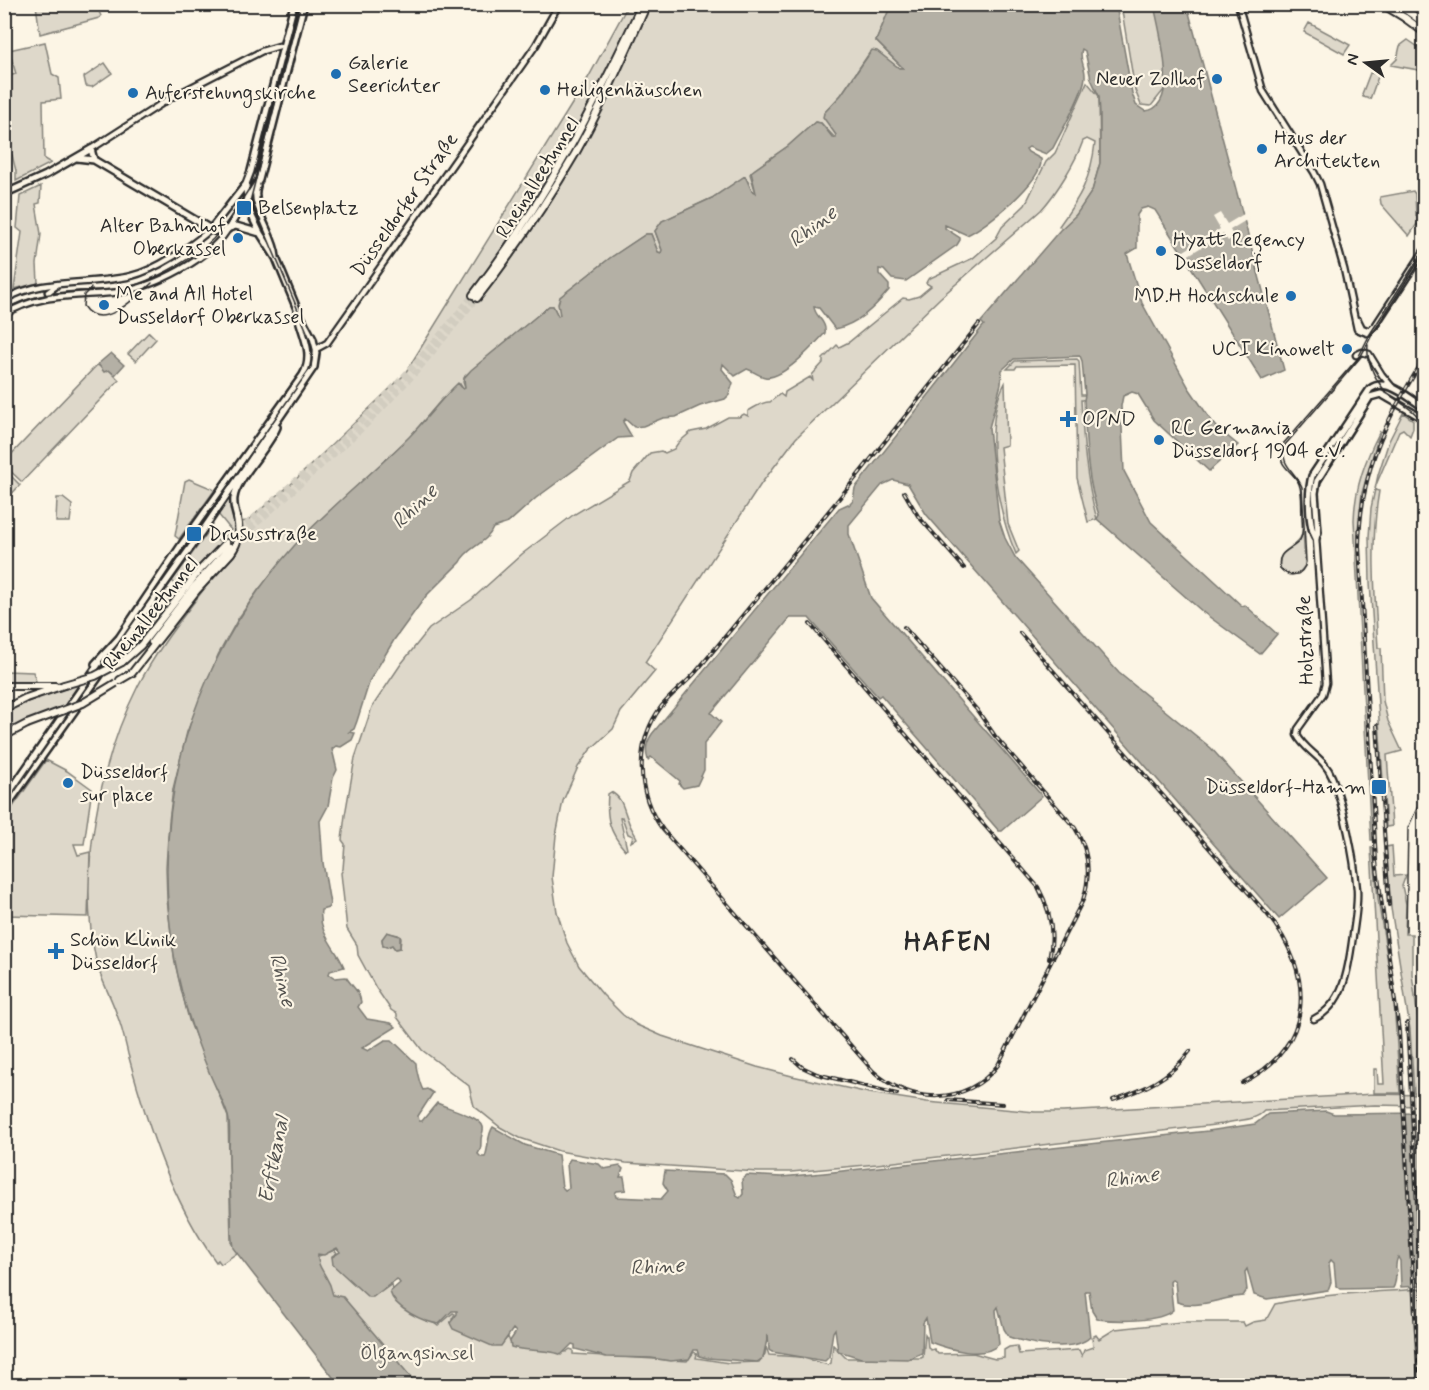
<svg xmlns="http://www.w3.org/2000/svg" width="1429" height="1390" viewBox="0 0 1429 1390" font-family="Mynerve,sans-serif">
<rect width="100%" height="100%" fill="#fcf5e5"/>
<filter id="ink" filterUnits="userSpaceOnUse"><feTurbulence type="fractalNoise" baseFrequency=".0167" numOctaves="2"/><feDisplacementMap in="SourceGraphic" scale="12" xChannelSelector="R" yChannelSelector="G"/><feConvolveMatrix kernelMatrix="1 2 1 2 8 2 1 2 1" color-interpolation-filters="sRGB"/></filter>
<g filter="url(#ink)">
<path fill="#ded8ca" stroke="#84827a" stroke-width="1.5" fill-rule="evenodd" d="M36,5H96L101,16L99,18L40,34Z
M628,5H891L876,41L903,68H899L870,52L841,95L824,113L836,135L835,138L821,123L815,122L788,146L755,169L750,174L756,193L754,194L745,176L712,198L662,221L655,231L662,250L661,253L658,252L651,234H646L610,258L560,297V315L558,316L553,306H549L465,376L463,382L465,388L463,389L460,384L442,399L409,438L319,521L259,589L238,619L218,655L187,732L173,789L169,821L166,867L167,900L175,963L189,1020L228,1117L231,1242L237,1253L221,1264L218,1260L216,1262C171,1200 148,1127 128,1054C125,1041 122,1027 117,1015C111,996 100,979 96,960C77,874 99,763 138,686C157,649 183,617 207,585C215,575 228,564 232,553C236,543 238,531 240,522L247,521L290,485L404,375L588,78Z
M1121,5H1156L1168,79L1167,86L1151,106L1141,105L1135,90Z
M1309,23L1350,45L1344,54L1304,32Z
M1408,40L1424,51V71L1391,65L1397,59L1400,46Z
M45,42L52,74L59,78L61,99L43,101L44,159L51,163L16,181V171L12,155L5,156V77L16,74L9,50Z
M105,63L112,73L92,87L86,86L84,77Z
M1370,73L1379,74L1370,99L1363,97L1362,94Z
M1087,82L1099,96L1100,163L1092,191L1080,210L1065,228L1063,230L1059,226C1080,197 1091,179 1095,143L1087,139L1083,141C1076,161 1056,194 1041,210L940,298L796,438L761,484L645,662L655,671L621,712L613,729L590,750L578,767L563,801L556,835L552,877L557,912L567,943L579,966L603,995L623,1015L637,1025L662,1036L757,1067L792,1076L869,1093L927,1102L1035,1112H1063L1374,1094L1424,1095V1106L1375,1105L1264,1111C1254,1122 1236,1119 1223,1124L877,1164L791,1172H758L626,1163L559,1151L520,1138L500,1127L474,1106L469,1086L422,1050L397,1017V1014L391,1010L376,988L358,955L357,945L347,929L341,873L343,869L345,844L342,840L345,815L355,758L372,707L401,664L429,629L471,600L522,554L573,515L630,481L633,473L650,453L661,451L665,453L674,449L678,443L691,432L706,429L728,417H739L744,414L748,416V411C754,408 763,401 770,402L780,394L784,397L785,392L810,377L813,381L812,375L823,363V359L837,345L839,347L849,342L903,298L909,299L919,296L931,286L926,283L928,279L973,258L996,238L1002,227L1025,205L1046,162L1055,153L1062,138ZM388,933L398,935L401,938L400,948L395,949L392,945L387,947L383,946L382,939Z
M41,186L40,203L36,204L41,234L37,264L38,283L14,289L22,232L17,228L20,196Z
M1413,191L1415,194L1416,216L1424,219V228L1417,224L1409,236L1381,204L1380,197Z
M149,332L156,339L136,361L128,354Z
M1077,359L1079,361L1081,395H1085V400H1081C1083,441 1086,480 1097,519L1088,522L1077,478L1075,365L1017,366L1015,369H1007L1015,361Z
M97,365L109,370L119,380L22,482L5,466L4,462Z
M1005,383L1007,445L1000,447L1008,524L1019,551L1016,554C997,510 981,426 1005,383Z
M1403,413L1413,420V428L1410,436L1403,429L1399,431L1376,485L1375,490L1379,491C1370,543 1375,595 1378,648H1381L1383,701L1388,721L1402,751L1387,755L1392,826L1386,827L1370,582L1369,537L1371,508L1378,475L1389,441Z
M1380,431L1362,493L1358,530L1373,840H1371L1354,520C1355,487 1365,460 1380,431Z
M5,470L20,485L5,501H4Z
M189,479L213,489L214,491L179,539L175,536L185,481Z
M236,486L233,494L238,530L233,548L224,541L162,611L156,612L152,608L167,588L173,593L176,590L177,585L172,581L208,532L218,541L231,530L218,514Z
M57,498H63L72,505L70,522H56Z
M1303,529L1305,566L1298,574L1289,575L1280,568C1276,546 1301,550 1303,529Z
M149,610L157,616V621L138,645L121,660L118,659L120,652Z
M5,671L33,672L36,681L27,684L5,683Z
M79,684L64,707L19,724L5,733V712L41,696Z
M46,760L67,771L92,789L84,844H74L78,855L90,852L88,917L5,915V818Z
M611,792C623,798 623,809 628,820C630,827 634,832 637,838L631,842L633,836L628,834L622,817L620,818L627,849L625,850C609,832 606,818 608,794Z
M1392,846L1394,876L1406,875L1402,886L1406,904L1405,934H1412V974L1419,1027L1424,1093H1414L1410,1029L1391,908L1386,847Z
M1371,848H1373L1378,899L1394,1001L1400,1093H1374V1069H1377L1378,1084H1384Z
M335,1250L337,1253L332,1256L333,1259L376,1292H381L392,1284L393,1292L438,1326L453,1313L455,1314L452,1319L454,1324L502,1343L508,1337L510,1342L534,1350L566,1352L570,1349L573,1350V1354L687,1361L694,1352L697,1354L696,1358L729,1363L759,1362L765,1354L766,1347L769,1355L800,1357L828,1365L831,1363L833,1345L846,1358H921L923,1357L925,1334L927,1337L928,1348L931,1350L934,1349L938,1354L973,1353L995,1359L1004,1358V1350L1009,1347L1017,1346L1019,1354L1079,1350L1082,1356L1084,1350L1093,1347L1092,1337L1096,1335L1099,1339L1115,1329L1182,1322H1243L1245,1326L1253,1322L1266,1320L1275,1304C1324,1293 1375,1292 1424,1289V1385H402L336,1304L313,1258Z"/>
<path fill="#b4b0a5" stroke="#7d7b74" stroke-width="1.5" d="M891,5H1116L1132,93L1136,105L1145,111C1182,108 1158,27 1154,5H1187L1284,370L1262,380L1155,210L1148,207L1141,209L1137,215V248L1127,254L1142,303L1189,388L1215,426L1238,445L1209,471L1154,420L1138,394L1132,392L1123,396L1121,406L1124,471L1151,522L1242,606L1245,605L1277,634L1260,654L1204,613L1097,519L1099,515C1086,478 1086,439 1084,400L1085,395L1082,361L1080,356L1014,359L1002,370L1001,384L989,428L999,520L1005,538L1015,557L1119,673L1211,748L1327,878L1279,919L926,514L908,484L893,480L882,485L849,525V534L871,598L1042,796L1002,831H999L881,695L878,697L809,618H790L711,713L721,722L704,744V770L697,785L683,788L679,784L680,781L651,757L648,760C645,750 646,743 652,734L839,508L848,504L849,505L853,501L855,488L984,325L981,322L1060,230L1076,215L1092,191L1100,163V114L1099,96L1091,79L1085,51L1082,49C1078,58 1086,67 1085,77C1084,93 1061,132 1053,148L1046,154L1029,147L1026,149L1028,152L1041,159C1044,180 986,227 967,235L945,225V228L960,238V240L957,245L906,281L892,279L884,270L879,269V274L889,285V290C874,308 858,324 835,329L819,308L814,307C815,317 827,321 825,333C814,345 783,380 765,377C759,376 753,371 747,369L735,376L723,364L722,369L733,383L729,395L725,399L700,406L676,417L663,418L643,426L634,427L625,419L623,422L632,437L618,438L536,498L508,523L493,528C487,544 467,547 460,562L426,596L394,640L370,680L357,721L354,729L349,732L355,733L352,740L341,747L336,746L332,749L337,770L333,778L328,806L320,821L323,863L330,904L328,908L321,910C318,934 336,947 344,967L330,971L329,974L335,978L346,977C352,987 359,990 361,1002L358,1007L367,1019L391,1023L396,1027L362,1048L368,1051L385,1040H392L416,1063C416,1069 420,1085 423,1090L427,1089L433,1093L418,1116L419,1121H422L437,1103C448,1108 481,1117 483,1127C484,1132 481,1135 481,1140C481,1146 481,1149 478,1154L481,1157H485C489,1147 487,1135 493,1127L525,1145L558,1155L562,1187L565,1190L569,1188L567,1164L570,1159L599,1164L604,1169L620,1166L623,1169L620,1177H624L626,1190L617,1191L615,1193L616,1197L661,1199L668,1191L663,1183L665,1171L725,1174L731,1180L737,1196L740,1198L743,1194L742,1179L747,1175L781,1177L824,1173L1208,1131L1255,1124L1268,1114L1326,1111L1334,1114L1424,1113V1286L1401,1287L1400,1261L1398,1257C1393,1266 1399,1278 1393,1288L1341,1289L1336,1285L1334,1263L1331,1260L1329,1263L1331,1282L1328,1290L1267,1299L1254,1295L1247,1269L1245,1272L1247,1290L1243,1296C1221,1297 1199,1310 1177,1302L1175,1281L1172,1279L1170,1282L1173,1310C1159,1323 1115,1321 1097,1319L1092,1311L1089,1291H1085L1090,1337C1074,1353 1029,1344 1009,1337L1004,1329L998,1307L996,1310L999,1344C984,1360 948,1349 930,1342L926,1318L923,1323L922,1353L908,1359L861,1358L838,1351L835,1329L833,1332L829,1357L825,1361L772,1352L769,1350L768,1335L763,1358L757,1362L707,1358L699,1356L697,1350H694L689,1359L671,1361L651,1358L606,1357L575,1349V1345L572,1344L561,1355C553,1349 525,1352 511,1347L510,1341L516,1332L513,1329L501,1346H492L453,1329L450,1323L457,1314V1311H452L439,1324C423,1322 394,1308 390,1292L400,1283L397,1279L373,1297H368L333,1265L332,1257L340,1252L337,1248L324,1255L318,1254C317,1266 323,1270 328,1281C331,1285 331,1290 333,1295L343,1297L410,1376L415,1385H339L233,1248L231,1231C232,1206 229,1180 229,1154C229,1142 231,1127 228,1116C223,1100 215,1087 209,1072C194,1036 182,999 175,961C148,807 190,663 294,546C330,507 372,474 409,437C426,420 440,400 458,383L463,389L465,388L464,378L471,370L549,306H553L558,316L560,315L558,304L560,297L610,258L646,234H651L658,252L661,253L662,250L655,231L662,221L712,198L745,176L752,191L756,193L751,172L788,146L815,122L821,123L833,138H836V135L823,117L824,113L841,95L872,50L877,51L899,68H903L876,41Z
M111,353L124,365L115,375L109,370L104,372L98,364Z
M387,932L400,936V948L395,949L392,945L387,947L383,946L382,939Z"/>
<path fill="#fcf5e5" d="M1247,212L1248,219L1230,230L1234,237L1228,241L1223,234L1182,259L1179,254L1220,229L1213,217L1220,213L1227,224Z"/>
<g fill="none" stroke-linecap="round" stroke-linejoin="round">
<path stroke="#d2cdc0" stroke-width="6" stroke-dasharray="6 3" stroke-linecap="butt" d="M237,541L367,424L416,372L477,298
M226,543C272,500 321,461 366,416C404,378 439,337 473,295"/>
<g stroke="#2b2b2b" stroke-width="9">
<path id="tertiary" d="M1238,4L1263,91L1314,172L1320,184L1344,269L1357,329L1367,333L1375,326L1424,251
M91,149L172,97L262,51L279,46
M52,298L48,292L55,287
M4,300C42,277 89,286 131,276C156,270 190,247 210,230
M4,315C38,292 81,297 120,292C154,287 210,259 228,229
M1358,320L1362,328L1370,331
M316,349L327,343L356,302L536,45L559,4
M1356,355L1362,352L1369,354L1382,375L1392,387
M1314,1019C1345,1004 1349,965 1353,935C1355,920 1358,905 1357,889C1354,857 1344,806 1332,777C1324,757 1305,751 1297,735L1298,729L1323,694L1326,683L1316,538"/>
</g>
<g stroke="#2b2b2b" stroke-width="10">
<path id="secondary" d="M77,158L94,160L214,231H221L236,226L260,233
M257,186C250,208 274,234 276,257
M4,194L46,175L91,149L94,160
M228,229L259,180L304,4
M210,230L246,184L251,171L294,4
M237,518C235,511 233,505 234,498C236,479 268,449 277,427
M1316,538C1308,526 1308,490 1312,476L1370,389C1387,376 1409,399 1424,407
M1316,538L1318,532L1315,493L1317,481L1370,397L1381,394L1424,419
M95,664L119,638L182,544L303,375C315,353 302,335 297,312
M4,800L99,663
M4,810L203,530L314,367L316,353L313,339L297,309L276,258L260,233L247,206L246,184"/>
</g>
<g stroke="#2b2b2b" stroke-width="10">
<path id="primary" d="M1409,12L1424,23
M1405,18L1424,32"/>
</g>
<g stroke="#2b2b2b" stroke-width="10">
<path id="trunk" d="M1382,4L1405,18
M1395,4L1409,12
M473,295C544,203 593,110 642,4
M477,298C513,252 546,204 575,154C602,106 624,55 647,4
M152,642L194,587L230,547
M122,662L141,645L199,571L226,543
M120,680L132,673L197,590L231,553C239,542 240,532 237,518
M4,686H55
M4,709L26,698L64,685
M4,736L27,724"/>
</g>
<use href="#tertiary" stroke="#fcf5e5" stroke-width="4.5"/>
<use href="#secondary" stroke="#fcf5e5" stroke-width="5"/>
<use href="#primary" stroke="#fcf5e5" stroke-width="6"/>
<use href="#trunk" stroke="#fcf5e5" stroke-width="6"/>
<path stroke="#2b2b2b" stroke-width="1.5" d="M1424,250L1370,334L1358,358L1283,444C1275,468 1292,468 1299,484C1303,494 1301,507 1302,517C1302,524 1304,533 1300,540C1292,551 1276,550 1280,568C1289,579 1303,576 1306,562L1302,487C1296,471 1279,466 1285,445L1360,358L1373,333L1424,253
M91,288L84,295L83,306C101,334 137,296 152,283
M4,310C38,289 78,292 116,289C146,286 192,260 213,239C228,223 239,204 251,186
M1368,345C1366,363 1377,385 1391,396C1404,405 1416,411 1424,424
M4,807L311,367L313,350L310,339L251,198L300,4
M1406,932L1408,828L1424,793"/>
<g stroke="#2b2b2b" stroke-width="4">
<path id="rail" d="M904,492L918,516L964,568
M810,624L1038,887C1050,909 1055,934 1049,959
M904,627L977,710L995,736L1075,828C1089,850 1091,875 1083,900L998,1065C967,1106 910,1105 873,1071L663,830C636,794 634,743 661,707C671,694 684,685 695,673L846,490L979,324
M1020,633L1267,914C1315,973 1316,1046 1242,1083
M1377,725L1389,905
M1407,1023L1424,1332
M793,1059L802,1067L817,1074L897,1094
M948,1100L1003,1104
M1113,1100C1144,1090 1170,1078 1190,1051
M1419,1386L1399,1031L1376,861L1359,546C1360,472 1385,420 1424,359"/>
</g>
<use href="#rail" stroke="#fcf5e5" stroke-width="1.5" stroke-dasharray="4.5" stroke-linecap="butt"/>
<g stroke="#2b2b2b" stroke-width="10" stroke-linecap="butt">
<path id="trunk-bridge" d="M64,685L95,676L122,662
M27,724L83,703L116,683"/>
</g>
<use href="#trunk-bridge" stroke="#fcf5e5" stroke-width="6"/>
</g>
</g>
<g fill="#1f6fb2" stroke="#fcf5e5" stroke-width="2">
<circle cx="336" cy="74" r="6"/>
<circle cx="1217" cy="79" r="6"/>
<circle cx="545" cy="90" r="6"/>
<circle cx="133" cy="93" r="6"/>
<circle cx="1262" cy="149" r="6"/>
<rect x="236" y="200" width="16" height="16" rx="3"/>
<circle cx="238" cy="238" r="6"/>
<circle cx="1161" cy="251" r="6"/>
<circle cx="1291" cy="296" r="6"/>
<circle cx="104" cy="305" r="6"/>
<circle cx="1347" cy="349" r="6"/>
<path d="M1065 410h6v6h6v6h-6v6h-6v-6h-6v-6h6z"/>
<circle cx="1159" cy="440" r="6"/>
<rect x="186" y="526" width="16" height="16" rx="3"/>
<circle cx="68" cy="783" r="6"/>
<rect x="1371" y="779" width="16" height="16" rx="3"/>
<path d="M53 942h6v6h6v6h-6v6h-6v-6h-6v-6h6z"/>
</g>
<g text-anchor="middle" dominant-baseline="central" stroke-width="4.5" stroke-linejoin="round" paint-order="stroke">
<g font-size="20" fill="#2b2b2b" stroke="#fcf5e5" text-anchor="start">
<text x="348" y="63">Galerie<tspan x="348" dy="23">Seerichter</tspan></text>
<text x="1205" y="79" text-anchor="end">Neuer Zollhof</text>
<text x="557" y="90">Heiligenhäuschen</text>
<text x="145" y="93">Auferstehungskirche</text>
<text x="1274" y="138">Haus der<tspan x="1274" dy="23">Architekten</tspan></text>
<text x="258" y="208">Belsenplatz</text>
<text x="226" y="226" text-anchor="end">Alter Bahnhof<tspan x="226" dy="23">Oberkassel</tspan></text>
<text x="1173" y="240">Hyatt Regency<tspan x="1173" dy="23">Dusseldorf</tspan></text>
<text x="116" y="294">Me and All Hotel<tspan x="116" dy="23">Dusseldorf Oberkassel</tspan></text>
<text x="1279" y="296" text-anchor="end">MD.H Hochschule</text>
<text x="1335" y="349" text-anchor="end">UCI Kinowelt</text>
<text x="1082" y="419">OPND</text>
<text x="1171" y="428">RC Germania<tspan x="1171" dy="23">Düsseldorf 1904 e.V.</tspan></text>
<text x="208" y="534">Drususstraße</text>
<text x="80" y="772">Düsseldorf<tspan x="80" dy="23">sur place</tspan></text>
<text x="1366" y="787" text-anchor="end">Düsseldorf-Hamm</text>
<text x="70" y="940">Schön Klinik<tspan x="70" dy="23">Düsseldorf</tspan></text>
</g>
<g font-size="20" fill="#2b2b2b" stroke="#fcf5e5">
<text transform="translate(538 178) rotate(-58)">Rheinalleetunnel</text>
<text transform="translate(405 205) rotate(-55)">Düsseldorfer Straße</text>
<text transform="translate(151 614) rotate(-51)">Rheinalleetunnel</text>
<text transform="translate(1306 640) rotate(-92)">Holzstraße</text>
</g>
<g font-size="20" fill="#585653" stroke="#fcf5e5">
<text x="417" y="1353">Ölgangsinsel</text>
</g>
<g font-size="21" font-style="italic" fill="#545350" stroke="#fcf5e5">
<text transform="translate(813 227) rotate(-37)">Rhine</text>
<text transform="translate(415 507) rotate(-44)">Rhine</text>
<text transform="translate(282 980) rotate(76)">Rhine</text>
<text transform="translate(274 1160) rotate(-79)">Erftkanal</text>
<text transform="translate(1132 1178) rotate(-8)">Rhine</text>
<text transform="translate(657 1267) rotate(-3)">Rhine</text>
</g>
<g font-size="26" font-weight="bold" letter-spacing="1.5" fill="#2b2b2b" stroke="#fcf5e5">
<text x="948" y="943">HAFEN</text>
</g>
</g>
<rect width="1429" height="1390" fill="none" stroke="#fcf5e5" stroke-width="24"/>
<rect x="12" y="12" width="1405" height="1366" fill="none" stroke="#2b2b2b" stroke-width="2" filter="url(#ink)"/>
<g transform="translate(1366 63) rotate(285)" stroke="#fcf5e5" stroke-width="4.5" paint-order="stroke">
<path d="M0-4.5L10 22L0 15L-10 22Z" fill="#2b2b2b"/>
<text y="-9" font-size="16" font-weight="bold" text-anchor="middle" fill="#2b2b2b">N</text>
</g>
</svg>
